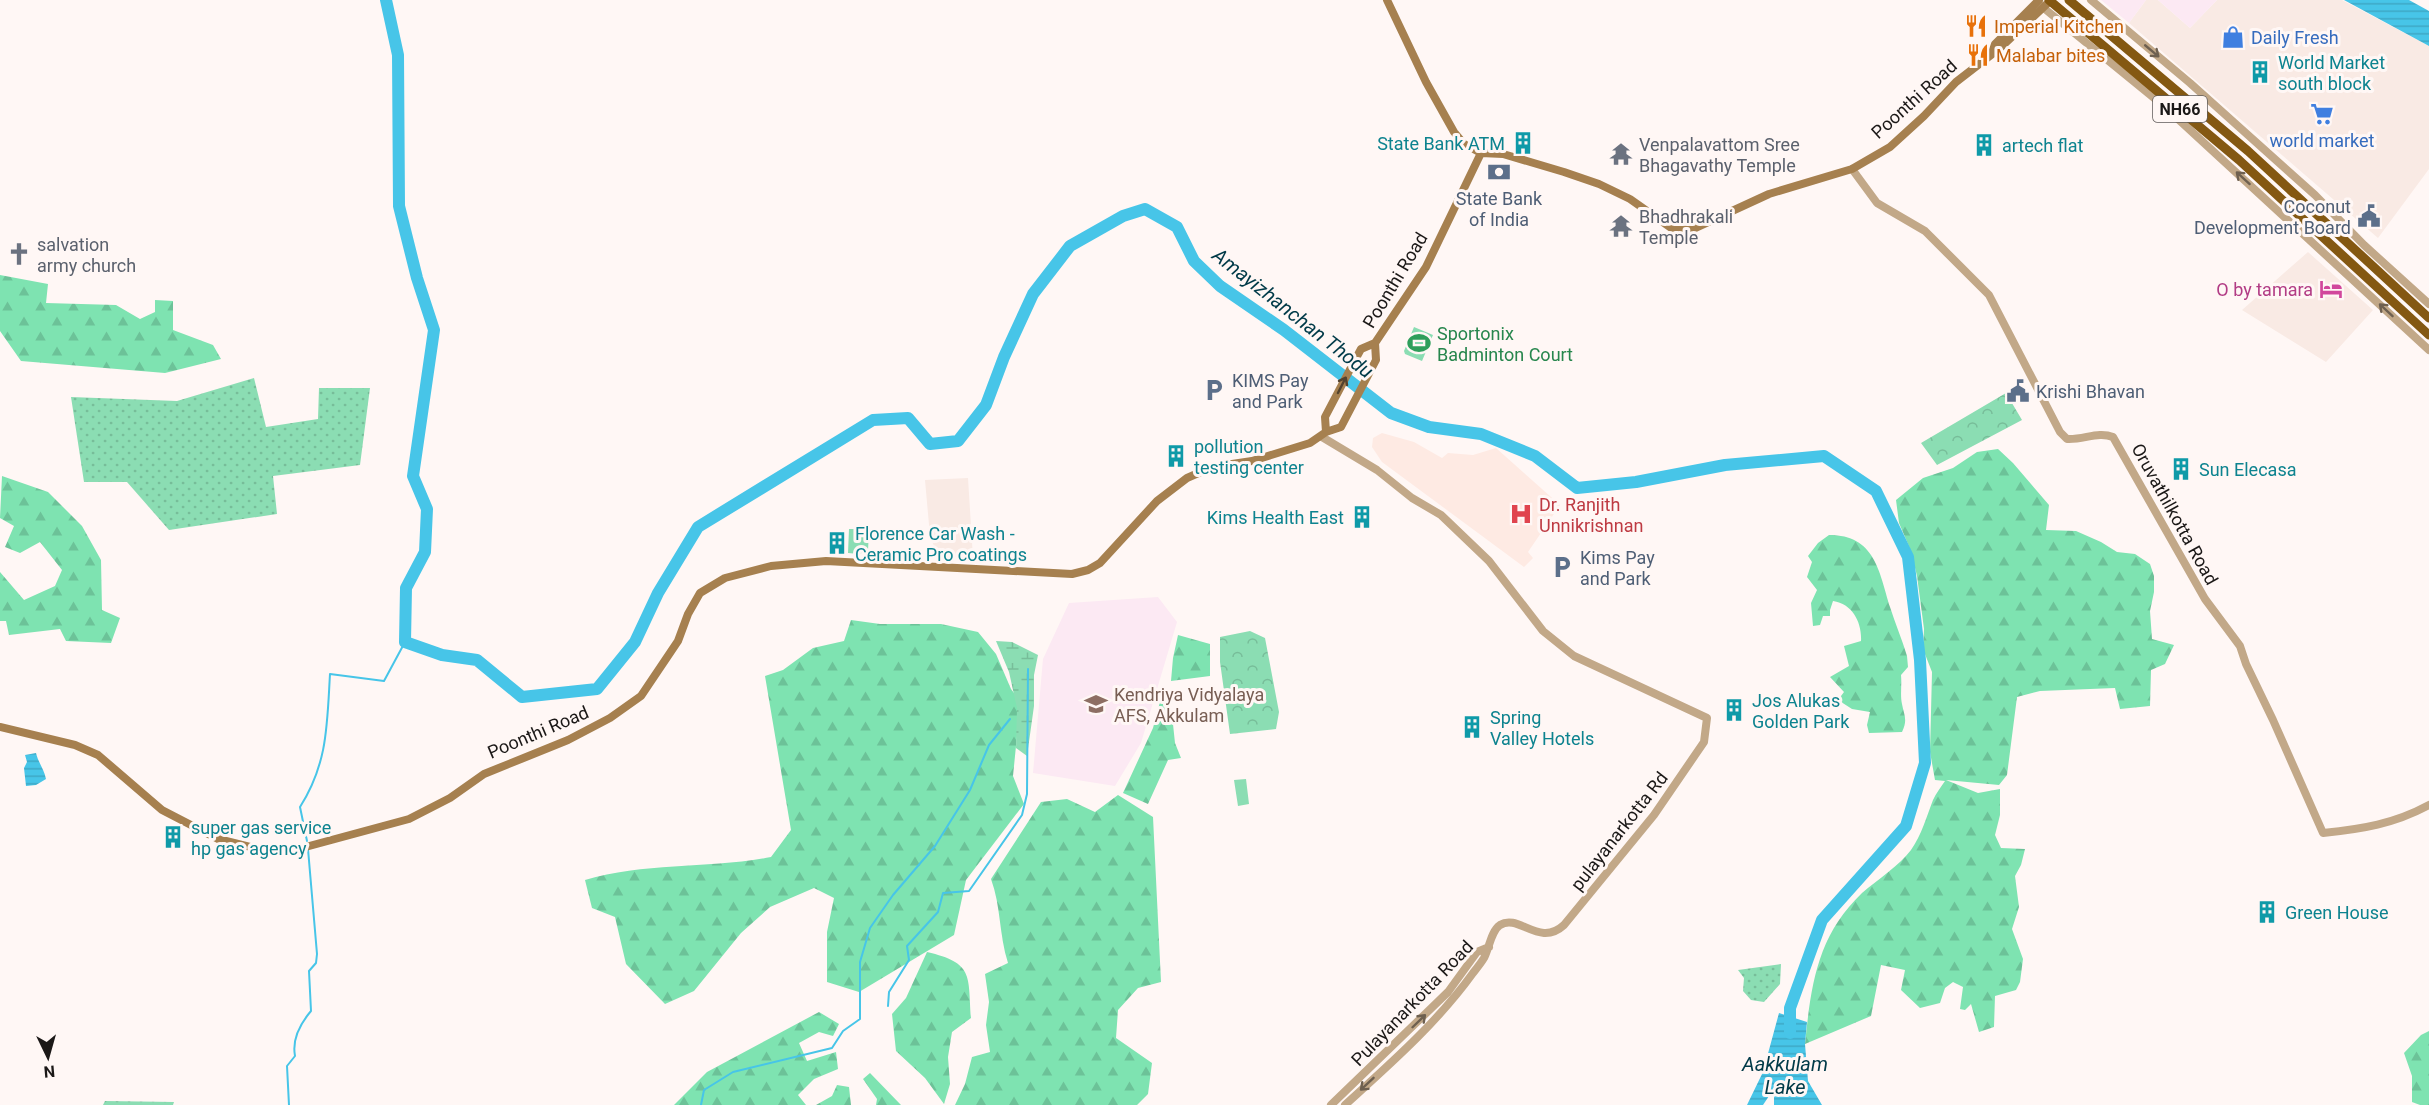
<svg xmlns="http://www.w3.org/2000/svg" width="2429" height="1105" viewBox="0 0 2429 1105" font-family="Roboto,sans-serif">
<defs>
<pattern id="grass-dots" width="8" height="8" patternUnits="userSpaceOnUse" patternTransform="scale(1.5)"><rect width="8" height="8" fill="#8bddb3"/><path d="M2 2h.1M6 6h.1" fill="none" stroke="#77bd99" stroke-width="1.8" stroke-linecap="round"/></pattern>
<pattern id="forest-firs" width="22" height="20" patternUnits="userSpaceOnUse" patternTransform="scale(1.5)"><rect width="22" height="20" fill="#7ee3b1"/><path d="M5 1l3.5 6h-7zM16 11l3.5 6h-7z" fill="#6cc298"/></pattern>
<pattern id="wetland-marsh" width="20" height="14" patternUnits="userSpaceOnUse" patternTransform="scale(1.5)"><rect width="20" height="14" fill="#8bddb3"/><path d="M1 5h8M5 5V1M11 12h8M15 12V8" fill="none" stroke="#77bd99"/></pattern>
<pattern id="park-crowns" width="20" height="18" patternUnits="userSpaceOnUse" patternTransform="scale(1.5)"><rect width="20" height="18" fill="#8bddb3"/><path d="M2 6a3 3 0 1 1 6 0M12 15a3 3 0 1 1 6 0" fill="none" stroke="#77bd99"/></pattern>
<pattern id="water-rules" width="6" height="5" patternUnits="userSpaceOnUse" patternTransform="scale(1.5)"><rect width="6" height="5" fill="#47c5e8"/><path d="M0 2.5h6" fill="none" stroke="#3ea8c6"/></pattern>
</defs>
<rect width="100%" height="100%" fill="#fff7f5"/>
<path fill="#f9eae4" d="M2146,0H2158L2190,28L2217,0H2342L2429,46V169L2378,238L2129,23Z
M2308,252L2373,310L2326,362L2242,310Z
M968,478L973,558L938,556L930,536L925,480Z"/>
<path fill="#fce9f3" d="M2101,0H2146L2129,23Z
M2158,0H2217L2190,28Z
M1158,597L1177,622L1141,743L1115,786L1033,773L1043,659L1069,603Z"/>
<path fill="#feeae3" d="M1382,433L1414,442L1442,458L1448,453L1473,455L1496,448L1560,505L1528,552L1533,558L1524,567L1382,462L1372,447L1373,438Z"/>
<path fill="url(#grass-dots)" d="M254,378L266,427L318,419L319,388H370L360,465L273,476L277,514L169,530L127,482H84L71,397L177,401Z
M1781,964L1780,984L1764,1002L1751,1000L1743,991L1744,978L1738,970Z
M105,1101L174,1102L173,1105H103Z"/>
<path fill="url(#forest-firs)" d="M0,275L48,284L46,303L116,305L140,319L155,312V300L173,301V330L213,345L221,359L165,373L21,361L0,331Z
M1998,449L2013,463L2049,505L2046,530L2076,531L2101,542L2117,552L2135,554L2150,564L2154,576V592L2150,611L2152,639L2174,645L2165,664L2151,670L2150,706L2120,709L2115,688L2040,691L2017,697L2007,775L1999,785L1946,780L1978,793L2000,789V815L1995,835L2001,848L2025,849L2021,865L2015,876L2019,907L2012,929L2023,959L2020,982L2016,990L1995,996L1994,1027L1979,1032L1971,1004L1965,1010L1960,1009L1963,987L1953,982L1945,988L1940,1003L1920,1008L1901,990L1905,970L1881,965L1871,1016L1805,1044C1811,985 1817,936 1862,893C1877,880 1900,865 1911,850C1922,834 1926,818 1933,800C1936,793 1941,787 1945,781L1935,780L1930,752L1932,672L1923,649L1924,629L1917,576L1911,551L1899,523L1896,500L1923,478L1953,468L1977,452Z
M2,476L48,492L82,526L101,560L102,610L120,618L111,643L66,641L60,629L9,635L6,621H0V572L24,600L55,586L62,570L40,542L20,553L5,547L14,526L0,518Z
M1829,535C1875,535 1879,571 1890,607C1895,623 1902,639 1907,656L1908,667L1901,675C1902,684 1900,695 1902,704C1904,715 1908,720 1902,732L1869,733L1867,725L1870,712L1852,709L1838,700L1844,692L1830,677L1849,666L1844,646L1861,641C1862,623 1853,604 1833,601L1830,610V616H1823L1820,625L1813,626L1811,603L1817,590L1807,577L1812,562L1808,556L1818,543Z
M851,620L880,624H941L978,632L996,654L1011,689L1017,697V736L1013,776L1024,804L966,880L954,935L859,992L827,982V932L834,898L814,888L770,907L741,933L694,991L665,1004L626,964L615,917L592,908L585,880C645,862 710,869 771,857L791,830L765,676L783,670L813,648L844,641Z
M1178,635L1210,644V676L1171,681L1173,658Z
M1170,696L1175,743L1181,758L1168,760L1148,804L1123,793L1153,728L1161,698Z
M1118,795L1153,817L1161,982L1138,988L1118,1010L1116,1038L1152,1063L1148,1094L1137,1105H955L965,1084L972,1057L990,1052L986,1025L989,1002L985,974L1008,963C999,935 1001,906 991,879L1041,802L1067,799L1095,812Z
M927,952C974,963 968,975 971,1018L952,1032L948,1057L950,1084L944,1104L925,1078L896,1051L892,1014L906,998Z
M819,1012L839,1024L833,1036L819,1032L799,1043L807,1061L836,1052L838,1069L814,1079L798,1095L806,1105H674L707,1072Z
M2429,1031V1105H2420L2412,1102V1076L2404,1053L2421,1035Z
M870,1073L901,1105H876L877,1099L863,1079Z
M837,1085L849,1087L851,1105H816L832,1096Z"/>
<path fill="url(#wetland-marsh)" d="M996,641L1012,642L1038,655L1034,675V706L1027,756L1016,748L1017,708L1009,672Z"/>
<path fill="url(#park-crowns)" d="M2006,393L2022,420L1937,465L1921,443Z
M1250,631L1265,638L1279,712L1276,729L1230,734L1220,662V637Z"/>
<path fill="#8bddb3" d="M1414,327L1433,335L1422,361L1405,354L1404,351Z
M849,529H869L868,551L859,554L848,553Z
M1246,779L1249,804L1238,806L1234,780Z"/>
<path fill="url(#water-rules)" d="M2344,0H2409L2429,11V46Z
M36,753C38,762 44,769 46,779L36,785L26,786L24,768L27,762L25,755Z
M1779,1013L1807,1022L1805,1044L1808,1081L1822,1105H1774V1095L1771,1093L1763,1105H1747L1763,1072Z"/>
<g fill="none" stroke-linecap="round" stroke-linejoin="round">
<path stroke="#47c5e8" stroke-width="2" d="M307,841L300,807C328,763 327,724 330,674L384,681L405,642
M888,1006L889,992L909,960L907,946L938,912L943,893L969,891L1022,815L1027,794L1028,669
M289,1105L287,1066L295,1056C292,1040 300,1024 311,1011L309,971L316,963L317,954L308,849
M701,1105L704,1090L733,1072L832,1048L843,1031L860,1019V962L870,928L893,895L935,846L970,790L989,745L1010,719"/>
<path stroke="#47c5e8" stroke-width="12" d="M386,0L398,55L399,206L417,278L434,330L413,476L427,509L425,552L406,588L405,642L442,655L477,660L522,697L597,689L635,642L658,593L698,527L873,420L908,418L930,444L958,441L986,405L1004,357L1033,294L1070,246L1123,216L1145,209L1177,227L1194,261L1220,286L1284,330L1391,413L1429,427L1481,434L1535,456L1577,488L1636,482L1725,465L1824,456L1876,491L1908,557L1920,660L1925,763L1906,826L1822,920L1790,1008V1033"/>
<path stroke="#c2a888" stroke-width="8" d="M2091,0L2190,83L2315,195L2364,245L2429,304
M2040,5L2165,107L2429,350
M1852,169L1877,203L1925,231L1989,295L2060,432L2067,439C2084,440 2098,431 2113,437L2205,599L2240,646L2246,664L2273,720L2323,833C2362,829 2394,824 2429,805
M1322,437L1377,470L1412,498L1441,515L1489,561L1543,631L1574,656L1707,718L1704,742L1654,815L1564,925C1539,948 1519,913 1500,925C1491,931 1489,949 1484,958C1481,963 1477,968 1473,973C1437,1023 1390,1064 1345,1105
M1331,1105L1448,992L1477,952L1489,947"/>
<path stroke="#a6804f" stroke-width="8" d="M1387,0L1426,82L1454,132L1464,144L1481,153
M1992,53L1995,44L2039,0
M1326,432L1325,417L1355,360L1361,349L1375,343
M0,727L75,745L98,755L162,810L218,839L267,851L287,852L409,819L450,798L484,774L568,740L610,718L641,696L678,641L688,614L700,593L725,578L771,566L826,561L1072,574L1088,570L1100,563L1157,501L1187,478L1212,467L1252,461L1310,443L1326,432L1341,427L1376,360L1375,343L1426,267L1481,153L1503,154L1564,172L1599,184L1630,199L1674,230L1693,229L1769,194L1852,169L1890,147L1924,116L1956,82L2000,48L2051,0"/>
<path stroke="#845812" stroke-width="9" d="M2049,0L2239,160L2429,335
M2069,0L2248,151L2429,318"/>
</g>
<defs><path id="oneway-shaft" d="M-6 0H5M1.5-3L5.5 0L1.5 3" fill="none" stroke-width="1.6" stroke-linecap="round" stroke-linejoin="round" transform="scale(1.5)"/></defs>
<g stroke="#6e6050">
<use href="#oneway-shaft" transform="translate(2152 51) rotate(40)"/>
<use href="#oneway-shaft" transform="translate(2243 178) rotate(-138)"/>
<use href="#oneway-shaft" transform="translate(2386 310) rotate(-137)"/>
<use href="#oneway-shaft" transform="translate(1419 1021) rotate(-44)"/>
<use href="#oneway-shaft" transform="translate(1367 1084) rotate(137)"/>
</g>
<use stroke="#53422d" href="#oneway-shaft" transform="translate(1342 385) rotate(-63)"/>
<defs>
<g id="restaurant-bare" transform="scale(1.8)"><path d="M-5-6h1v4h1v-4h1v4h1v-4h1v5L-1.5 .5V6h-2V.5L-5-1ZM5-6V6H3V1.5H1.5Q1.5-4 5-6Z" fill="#e8710a" stroke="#fff7f5" stroke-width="2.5" paint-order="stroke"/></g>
<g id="shop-bare" transform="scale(1.8)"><path d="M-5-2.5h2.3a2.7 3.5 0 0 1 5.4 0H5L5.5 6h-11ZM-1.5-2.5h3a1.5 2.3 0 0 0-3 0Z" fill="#3f7fe0" stroke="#fff7f5" stroke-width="2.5" paint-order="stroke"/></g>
<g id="building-bare" transform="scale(1.8)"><path d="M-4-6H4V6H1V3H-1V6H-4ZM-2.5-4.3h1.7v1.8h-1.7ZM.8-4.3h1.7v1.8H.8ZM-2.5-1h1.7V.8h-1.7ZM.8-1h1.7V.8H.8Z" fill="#0f9aa8" stroke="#fff7f5" stroke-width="2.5" paint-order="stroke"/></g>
<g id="supermarket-bare" transform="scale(1.8)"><path d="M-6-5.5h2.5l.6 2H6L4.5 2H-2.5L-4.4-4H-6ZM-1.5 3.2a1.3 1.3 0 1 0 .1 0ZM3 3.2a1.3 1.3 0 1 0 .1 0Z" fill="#3f7fe0" stroke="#fff7f5" stroke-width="2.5" paint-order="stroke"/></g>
<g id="temple-bare" transform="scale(1.8)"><path d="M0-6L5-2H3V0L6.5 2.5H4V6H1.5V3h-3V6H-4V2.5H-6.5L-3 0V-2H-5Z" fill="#6b7280" stroke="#fff7f5" stroke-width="2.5" paint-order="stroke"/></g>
<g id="bank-bare" transform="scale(1.8)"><path d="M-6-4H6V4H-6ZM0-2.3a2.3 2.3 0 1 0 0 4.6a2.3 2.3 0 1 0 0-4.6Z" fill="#5c6f8a" stroke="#fff7f5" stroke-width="2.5" paint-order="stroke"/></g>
<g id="civic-bare" transform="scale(1.8)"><path d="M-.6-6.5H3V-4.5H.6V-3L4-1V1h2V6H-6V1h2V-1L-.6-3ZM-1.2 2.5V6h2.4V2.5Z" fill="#5c6f8a" stroke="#fff7f5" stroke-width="2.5" paint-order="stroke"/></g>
<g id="church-bare" transform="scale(1.8)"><path d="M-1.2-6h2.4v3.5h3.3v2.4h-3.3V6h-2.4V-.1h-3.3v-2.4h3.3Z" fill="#6b7280" stroke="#fff7f5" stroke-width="2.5" paint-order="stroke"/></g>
<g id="hotel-bare" transform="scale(1.8)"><path d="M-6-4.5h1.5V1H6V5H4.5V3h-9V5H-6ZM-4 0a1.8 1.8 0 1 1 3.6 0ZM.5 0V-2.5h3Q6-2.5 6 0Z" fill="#d1479c" stroke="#fff7f5" stroke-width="2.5" paint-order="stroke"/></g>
<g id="stadium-bare" transform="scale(1.8)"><path d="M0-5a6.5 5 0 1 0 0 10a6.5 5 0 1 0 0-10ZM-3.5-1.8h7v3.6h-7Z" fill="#2e9e5b" stroke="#fff7f5" stroke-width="2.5" paint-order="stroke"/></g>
<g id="parking-bare" transform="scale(1.8)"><path d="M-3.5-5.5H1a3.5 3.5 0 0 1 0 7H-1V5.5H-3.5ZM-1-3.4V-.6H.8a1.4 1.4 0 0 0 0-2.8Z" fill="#5c6f8a" stroke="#fff7f5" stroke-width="2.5" paint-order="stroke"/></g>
<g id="hospital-bare" transform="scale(1.8)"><path d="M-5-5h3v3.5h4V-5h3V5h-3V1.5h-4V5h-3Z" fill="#e0444e" stroke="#fff7f5" stroke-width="2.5" paint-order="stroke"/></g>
<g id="school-bare" transform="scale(1.8)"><path d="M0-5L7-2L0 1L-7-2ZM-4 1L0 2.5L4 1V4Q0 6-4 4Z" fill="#8d6e63" stroke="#fff7f5" stroke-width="2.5" paint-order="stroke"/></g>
</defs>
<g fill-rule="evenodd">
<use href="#restaurant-bare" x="1976" y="26"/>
<use href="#shop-bare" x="2233" y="37"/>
<use href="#restaurant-bare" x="1978" y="55"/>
<use href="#building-bare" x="2260" y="72"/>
<use href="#supermarket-bare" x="2322" y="114"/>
<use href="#building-bare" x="1523" y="143"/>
<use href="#building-bare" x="1984" y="145"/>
<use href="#temple-bare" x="1621" y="154"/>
<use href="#bank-bare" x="1499" y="172"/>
<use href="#civic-bare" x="2369" y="216"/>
<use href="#temple-bare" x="1621" y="226"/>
<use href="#church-bare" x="19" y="254"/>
<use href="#hotel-bare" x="2331" y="289"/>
<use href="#stadium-bare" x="1419" y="343"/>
<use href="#parking-bare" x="1214" y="390"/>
<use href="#civic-bare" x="2018" y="391"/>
<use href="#building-bare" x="1176" y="456"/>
<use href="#building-bare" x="2181" y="469"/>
<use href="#hospital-bare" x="1521" y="514"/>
<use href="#building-bare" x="1362" y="517"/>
<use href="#building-bare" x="837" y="543"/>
<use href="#parking-bare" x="1562" y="567"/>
<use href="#school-bare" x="1096" y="704"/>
<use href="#building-bare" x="1734" y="710"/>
<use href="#building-bare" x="1472" y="727"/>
<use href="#building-bare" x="173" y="837"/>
<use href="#building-bare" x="2267" y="912"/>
</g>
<g text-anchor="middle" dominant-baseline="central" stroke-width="6" stroke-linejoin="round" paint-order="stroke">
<rect fill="#fff7f5" stroke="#5f5b5a" stroke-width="1.5" x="2153" y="96" width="54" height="26" rx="4.5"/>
<g font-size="16" font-weight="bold" fill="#1b1817">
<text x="2180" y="109">NH66</text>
</g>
<g font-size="18" fill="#c56008" stroke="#fff7f5" text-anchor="start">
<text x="1994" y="26">Imperial Kitchen</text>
<text x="1996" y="55">Malabar bites</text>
</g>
<g font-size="18" fill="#366cbe" stroke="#fff7f5" text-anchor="start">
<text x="2251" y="37">Daily Fresh</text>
<text x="2322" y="140" text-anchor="middle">world market</text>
</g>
<g font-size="18" fill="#0d838f" stroke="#fff7f5" text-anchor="start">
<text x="2278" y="62">World Market<tspan x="2278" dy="21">south block</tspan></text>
<text x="1505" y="143" text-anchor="end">State Bank ATM</text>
<text x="2002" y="145">artech flat</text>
<text x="1194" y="446">pollution<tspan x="1194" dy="21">testing center</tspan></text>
<text x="2199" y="469">Sun Elecasa</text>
<text x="1344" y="517" text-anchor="end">Kims Health East</text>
<text x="855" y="533">Florence Car Wash -<tspan x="855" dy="21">Ceramic Pro coatings</tspan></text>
<text x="1752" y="700">Jos Alukas<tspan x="1752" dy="21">Golden Park</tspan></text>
<text x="1490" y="717">Spring<tspan x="1490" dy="21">Valley Hotels</tspan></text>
<text x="191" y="827">super gas service<tspan x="191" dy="21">hp gas agency</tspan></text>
<text x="2285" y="912">Green House</text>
</g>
<g font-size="18" fill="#1b1817" stroke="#fff7f5">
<text transform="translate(1914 99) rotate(-42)">Poonthi Road</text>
<text transform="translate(1395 280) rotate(-59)">Poonthi Road</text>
<text transform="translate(2175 514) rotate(61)">Oruvathilkotta Road</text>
<text transform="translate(538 732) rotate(-23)">Poonthi Road</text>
<text transform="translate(1619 831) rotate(-52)">pulayanarkotta Rd</text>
<text transform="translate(1412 1003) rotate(-46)">Pulayanarkotta Road</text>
</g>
<g font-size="18" fill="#5b616d" stroke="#fff7f5" text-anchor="start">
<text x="1639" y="144">Venpalavattom Sree<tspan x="1639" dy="21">Bhagavathy Temple</tspan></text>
<text x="1639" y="216">Bhadhrakali<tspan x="1639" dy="21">Temple</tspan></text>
<text x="37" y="244">salvation<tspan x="37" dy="21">army church</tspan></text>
</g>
<g font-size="18" fill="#4e5e75" stroke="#fff7f5" text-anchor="start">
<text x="1499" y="198" text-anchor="middle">State Bank<tspan x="1499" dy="21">of India</tspan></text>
<text x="2351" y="206" text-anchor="end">Coconut<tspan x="2351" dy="21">Development Board</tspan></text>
<text x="1232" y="380">KIMS Pay<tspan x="1232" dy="21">and Park</tspan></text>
<text x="2036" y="391">Krishi Bhavan</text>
<text x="1580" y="557">Kims Pay<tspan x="1580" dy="21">and Park</tspan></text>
</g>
<g font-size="18" fill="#b23c85" stroke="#fff7f5" text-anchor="end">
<text x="2313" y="289">O by tamara</text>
</g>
<g font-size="18" fill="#27864d" stroke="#fff7f5" text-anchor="start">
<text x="1437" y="333">Sportonix<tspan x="1437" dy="21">Badminton Court</tspan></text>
</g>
<g font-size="18" fill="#be3a42" stroke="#fff7f5" text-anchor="start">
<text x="1539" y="504">Dr. Ranjith<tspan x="1539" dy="21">Unnikrishnan</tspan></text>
</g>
<g font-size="18" fill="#785e54" stroke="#fff7f5" text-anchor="start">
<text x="1114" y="694">Kendriya Vidyalaya<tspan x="1114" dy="21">AFS, Akkulam</tspan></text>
</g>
<g font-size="20" font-style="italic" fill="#003a48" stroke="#fff7f5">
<text transform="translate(1293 313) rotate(38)">Amayizhanchan Thodu</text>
<text x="1785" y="1064">Aakkulam<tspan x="1785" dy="23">Lake</tspan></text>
</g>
</g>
<g transform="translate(48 1057) rotate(175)" stroke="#fff7f5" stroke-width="4.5" paint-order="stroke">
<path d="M0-4.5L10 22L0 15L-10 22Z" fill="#1b1817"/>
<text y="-9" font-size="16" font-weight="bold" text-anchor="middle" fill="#1b1817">N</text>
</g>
</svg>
